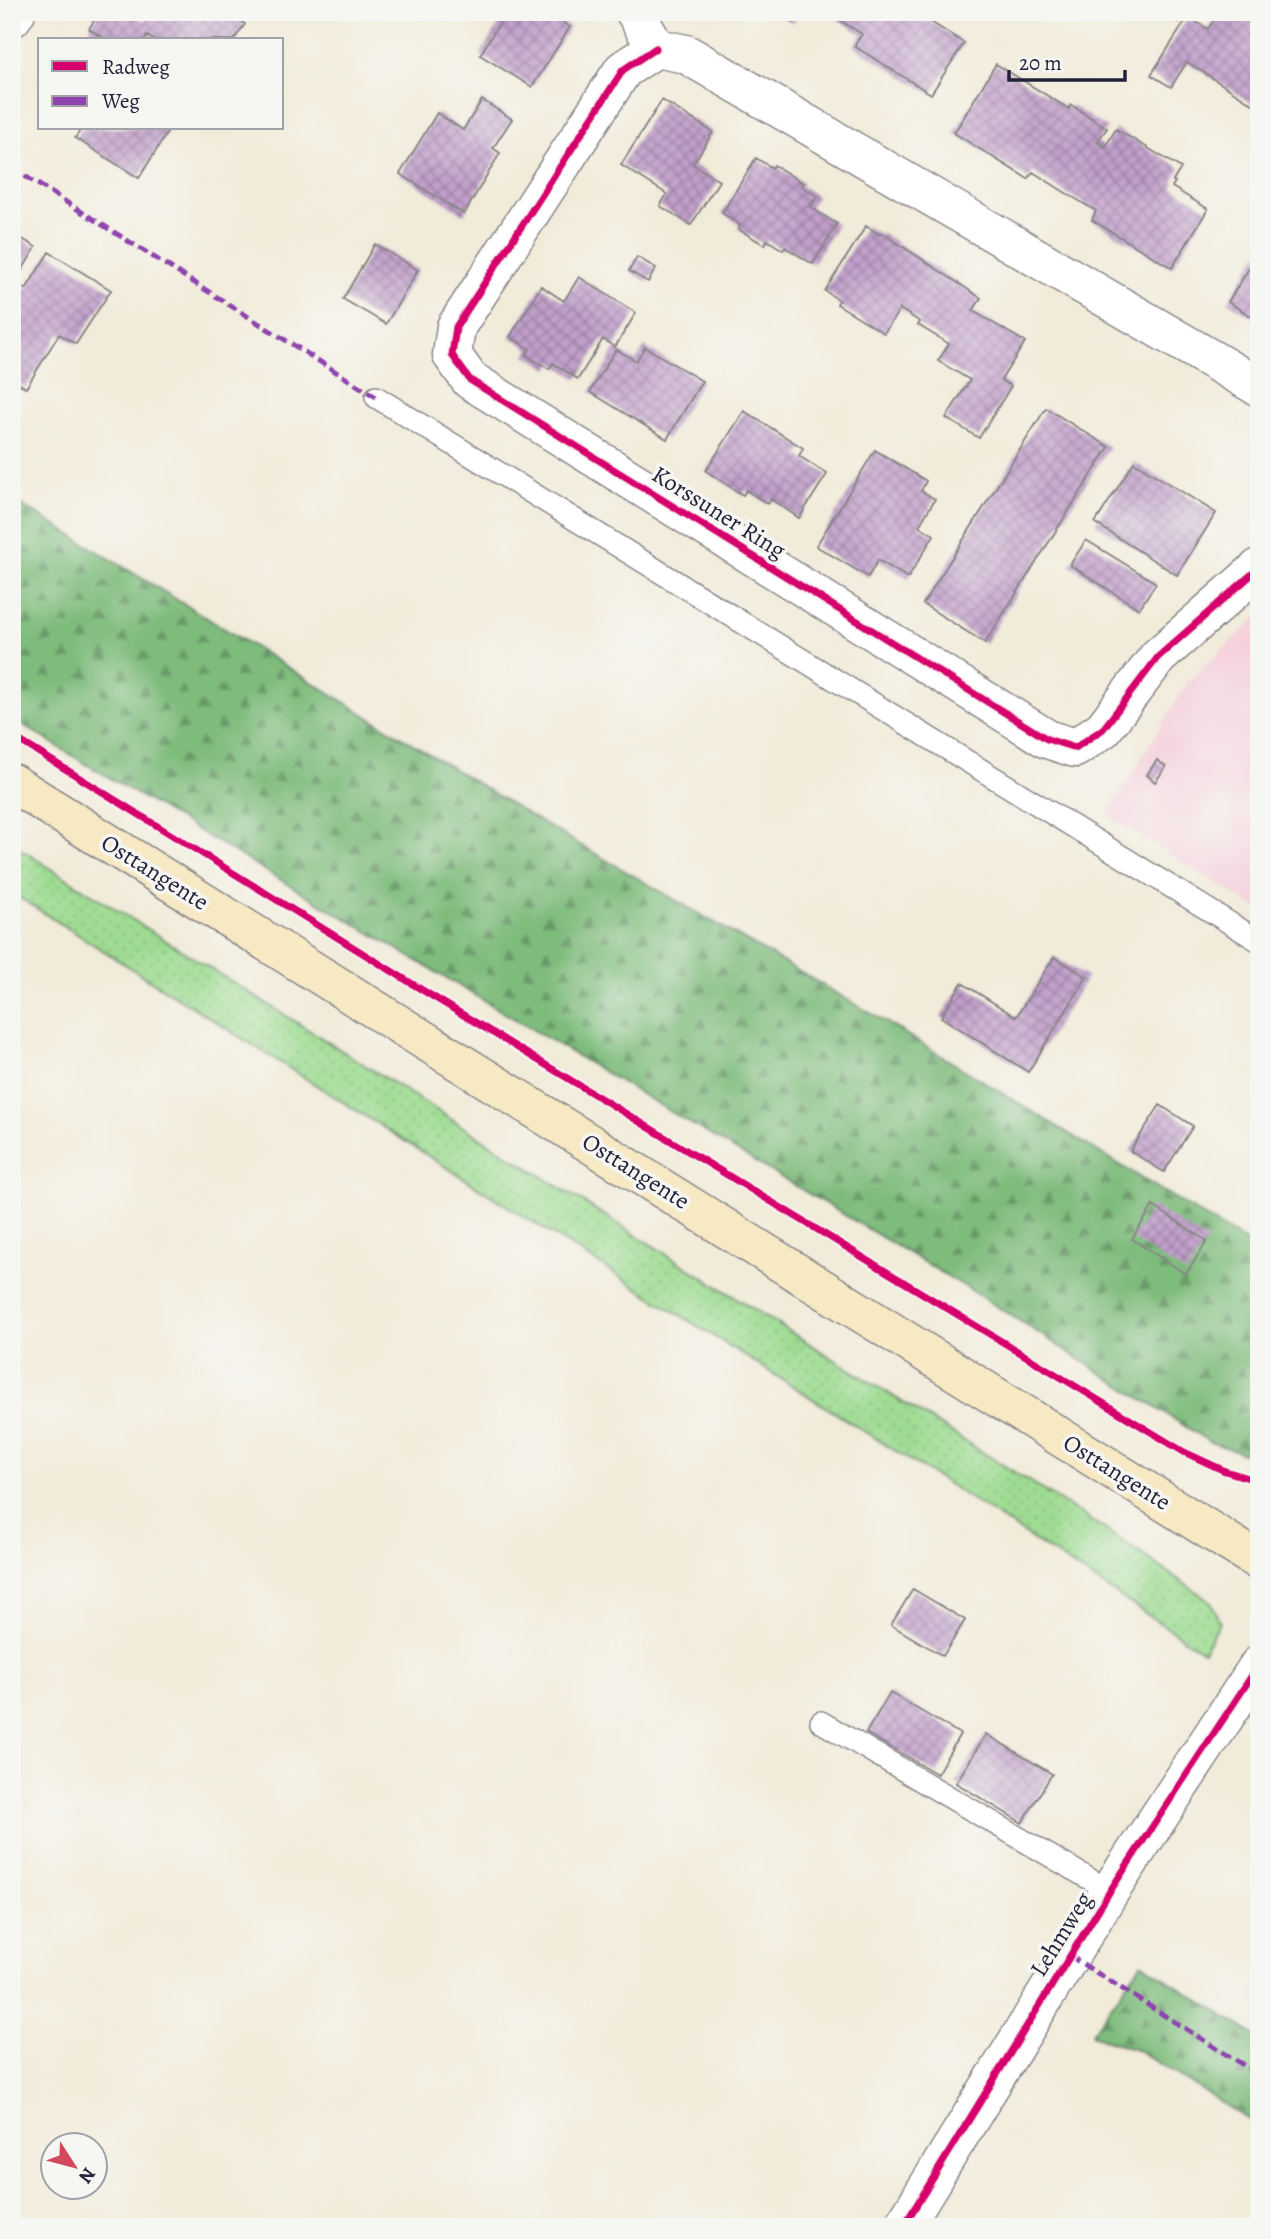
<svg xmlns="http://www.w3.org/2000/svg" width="1271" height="2239" viewBox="0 0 1271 2239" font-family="Alegreya,serif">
<defs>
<pattern id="grass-dots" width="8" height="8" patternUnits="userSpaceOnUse" patternTransform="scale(1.75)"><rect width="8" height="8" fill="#9edc92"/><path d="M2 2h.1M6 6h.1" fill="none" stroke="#88bc7f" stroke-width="1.8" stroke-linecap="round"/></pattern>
<pattern id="forest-firs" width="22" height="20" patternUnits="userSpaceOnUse" patternTransform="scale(1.75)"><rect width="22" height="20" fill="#7ebc7c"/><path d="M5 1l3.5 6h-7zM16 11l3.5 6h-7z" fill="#679867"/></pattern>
<pattern id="building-cross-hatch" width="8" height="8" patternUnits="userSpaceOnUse" patternTransform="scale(1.75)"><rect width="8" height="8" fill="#c19fca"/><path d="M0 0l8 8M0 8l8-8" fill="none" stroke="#9c81a5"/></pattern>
</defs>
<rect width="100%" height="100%" fill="#f6f6f2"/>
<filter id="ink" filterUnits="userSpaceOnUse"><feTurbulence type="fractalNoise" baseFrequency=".0143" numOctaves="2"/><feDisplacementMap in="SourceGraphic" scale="14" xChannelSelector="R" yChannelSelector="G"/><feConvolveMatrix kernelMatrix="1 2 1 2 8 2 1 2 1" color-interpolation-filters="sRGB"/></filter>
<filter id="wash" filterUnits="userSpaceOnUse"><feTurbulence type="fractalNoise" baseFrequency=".00686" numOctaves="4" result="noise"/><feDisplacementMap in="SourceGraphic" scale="28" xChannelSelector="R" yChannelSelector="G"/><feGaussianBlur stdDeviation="1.57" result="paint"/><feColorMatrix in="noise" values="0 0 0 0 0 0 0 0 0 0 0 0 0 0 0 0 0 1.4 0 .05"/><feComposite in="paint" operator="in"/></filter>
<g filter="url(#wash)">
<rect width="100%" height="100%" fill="#f1ebd9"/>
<path fill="#f5cfdb" d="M1259,616V910L1107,815L1189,680Z"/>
<path fill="url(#grass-dots)" stroke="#607f66" stroke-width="2" d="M12,844L1100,1526L1210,1601L1220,1622L1203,1651L954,1488L12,893Z"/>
<path fill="url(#forest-firs)" stroke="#506f5c" stroke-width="2" d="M12,499L539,821L886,1022L1259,1250V1458L1210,1442L974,1292L81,761L12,718Z
M1141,1963L1259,2038V2126L1139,2051L1091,2035Z"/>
<g id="blocks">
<path fill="url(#building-cross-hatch)" d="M99,12H131L145,21L151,12H239L235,18L245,24L234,40H154L147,36L145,40H107L89,29Z
M506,12H545L570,27L532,87L480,55Z
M777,12H800L793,23Z
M838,12H915L964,43L931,94L854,46L862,34L834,17Z
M1161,12H1183L1177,22Z
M1219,12H1222L1237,21L1243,12H1259V108L1187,62L1171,87L1151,75L1188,17L1208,29Z
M996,64L1069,109L1071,105L1107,128L1097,142L1105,147L1116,129L1181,168L1173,181L1175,182L1172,187L1208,209L1172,268L1092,220L1096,211L1066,193L1033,172L1028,179L954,133Z
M482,100L512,119L493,148L500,153L464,214L400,174L437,113L463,130Z
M662,100L713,132L693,164L719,181L691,225L660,206L667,194L621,165Z
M82,128H170L139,178L75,138Z
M756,158L772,168L774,165L803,183L801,186L817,196L810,207L837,224L813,264L785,247L783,250L767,240L765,245L738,229L740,225L722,213Z
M866,226L880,235L882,233L981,298L973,311L1025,342L1001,380L1011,386L979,438L946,418L970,380L938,361L949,344L918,325L920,322L900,309L884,333L837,304L839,300L825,291Z
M12,233L36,247L15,282L26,289L49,252L111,290L76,344L59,334L26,388L12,379Z
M375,244L418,270L386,324L343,299Z
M1259,252V321L1228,302Z
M637,257L656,268L648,282L629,271Z
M579,277L636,313L615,347L603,339L578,379L553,363L549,369L526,355L530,349L510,337L541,286L564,301Z
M645,347L702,381L667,439L590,392L616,349L636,361Z
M1046,408L1109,447L985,643L923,604Z
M744,411L803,448L799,456L827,474L799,518L771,499L768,504L746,490L743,495L706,471Z
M875,450L926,481L921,491L935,499L919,526L934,535L908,578L878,560L868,577L816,546Z
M1134,462L1216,513L1177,575L1095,523Z
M1086,540L1156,583L1139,609L1070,565Z
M1157,760L1166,767L1155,782L1147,775Z
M1054,957L1087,977L1028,1072L941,1017L962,983L1016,1017Z
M1160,1105L1193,1126L1164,1172L1130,1151Z
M1153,1206L1207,1241L1186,1274L1132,1239Z
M913,1589L965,1620L943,1656L891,1625Z
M890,1693L960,1734L937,1774L866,1733Z
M986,1734L1052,1774L1022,1823L956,1783Z"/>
</g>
</g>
<g filter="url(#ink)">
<use href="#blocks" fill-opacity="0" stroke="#8a868a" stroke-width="2"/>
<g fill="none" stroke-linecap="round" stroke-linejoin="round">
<g stroke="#8a868a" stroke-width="24">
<path id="lane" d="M376,397L1259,941
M821,1722L1110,1891"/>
</g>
<g stroke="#8a868a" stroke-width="41">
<path id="street" d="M635,12L656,48L686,54L1259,387
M12,18L16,12
M656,48L623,70L456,327L452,355L470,380L1047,739L1075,748L1103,729L1158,657L1259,568
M903,2227L1110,1891L1259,1665"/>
</g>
<g stroke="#8a868a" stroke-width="41">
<path id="secondary" d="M12,783L1259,1561"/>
</g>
<use href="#lane" stroke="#fff" stroke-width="21"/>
<use href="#street" stroke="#fff" stroke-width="38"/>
<use href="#secondary" stroke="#f6e9c3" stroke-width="38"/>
<path stroke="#8e44ad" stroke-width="5" stroke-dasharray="10 5" stroke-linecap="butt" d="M12,168L376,397
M1070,1956L1259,2075"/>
<g stroke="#f6f6f2" stroke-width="11">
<path id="cycleway" d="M656,48L623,70L456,327L452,355L470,380L1047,739L1075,748L1103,729L1158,657L1259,568
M12,736L432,996L1184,1452L1225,1471L1259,1481
M903,2227L1110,1891L1259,1665"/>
</g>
<use href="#cycleway" stroke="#d6006c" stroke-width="7"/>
</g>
</g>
<g text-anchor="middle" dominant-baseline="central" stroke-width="7" stroke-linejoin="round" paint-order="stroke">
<g font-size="24" fill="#22223b" stroke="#f6f6f2">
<text transform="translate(719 512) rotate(32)">Korssuner Ring</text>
<text transform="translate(155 872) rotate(32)">Osttangente</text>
<text transform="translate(636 1171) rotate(32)">Osttangente</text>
<text transform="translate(1117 1472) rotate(32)">Osttangente</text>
<text transform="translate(1061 1934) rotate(-58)">Lehmweg</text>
</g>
</g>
<rect width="1271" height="2239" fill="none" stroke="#f6f6f2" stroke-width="42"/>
<rect x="38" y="38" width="245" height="91" fill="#f6f6f2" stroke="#a1a1a9" stroke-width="2"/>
<rect x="52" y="61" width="35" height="10" fill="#d6006c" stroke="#a1a1a9" stroke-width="2"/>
<text x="102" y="74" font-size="21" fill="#22223b">Radweg</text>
<rect x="52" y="96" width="35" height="10" fill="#8e44ad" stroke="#a1a1a9" stroke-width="2"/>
<text x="102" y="108" font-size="21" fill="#22223b">Weg</text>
<g transform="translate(74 2166) rotate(126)"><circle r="33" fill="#f6f6f2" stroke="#a1a1a9" stroke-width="2"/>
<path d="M0-5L12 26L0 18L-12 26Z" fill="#d1495b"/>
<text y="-10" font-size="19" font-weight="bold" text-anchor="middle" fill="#22223b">N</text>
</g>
<path d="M1009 70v10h116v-10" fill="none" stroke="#22223b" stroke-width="3.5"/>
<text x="1019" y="70" font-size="21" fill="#22223b" stroke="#f6f6f2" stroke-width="5" paint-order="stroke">20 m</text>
</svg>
